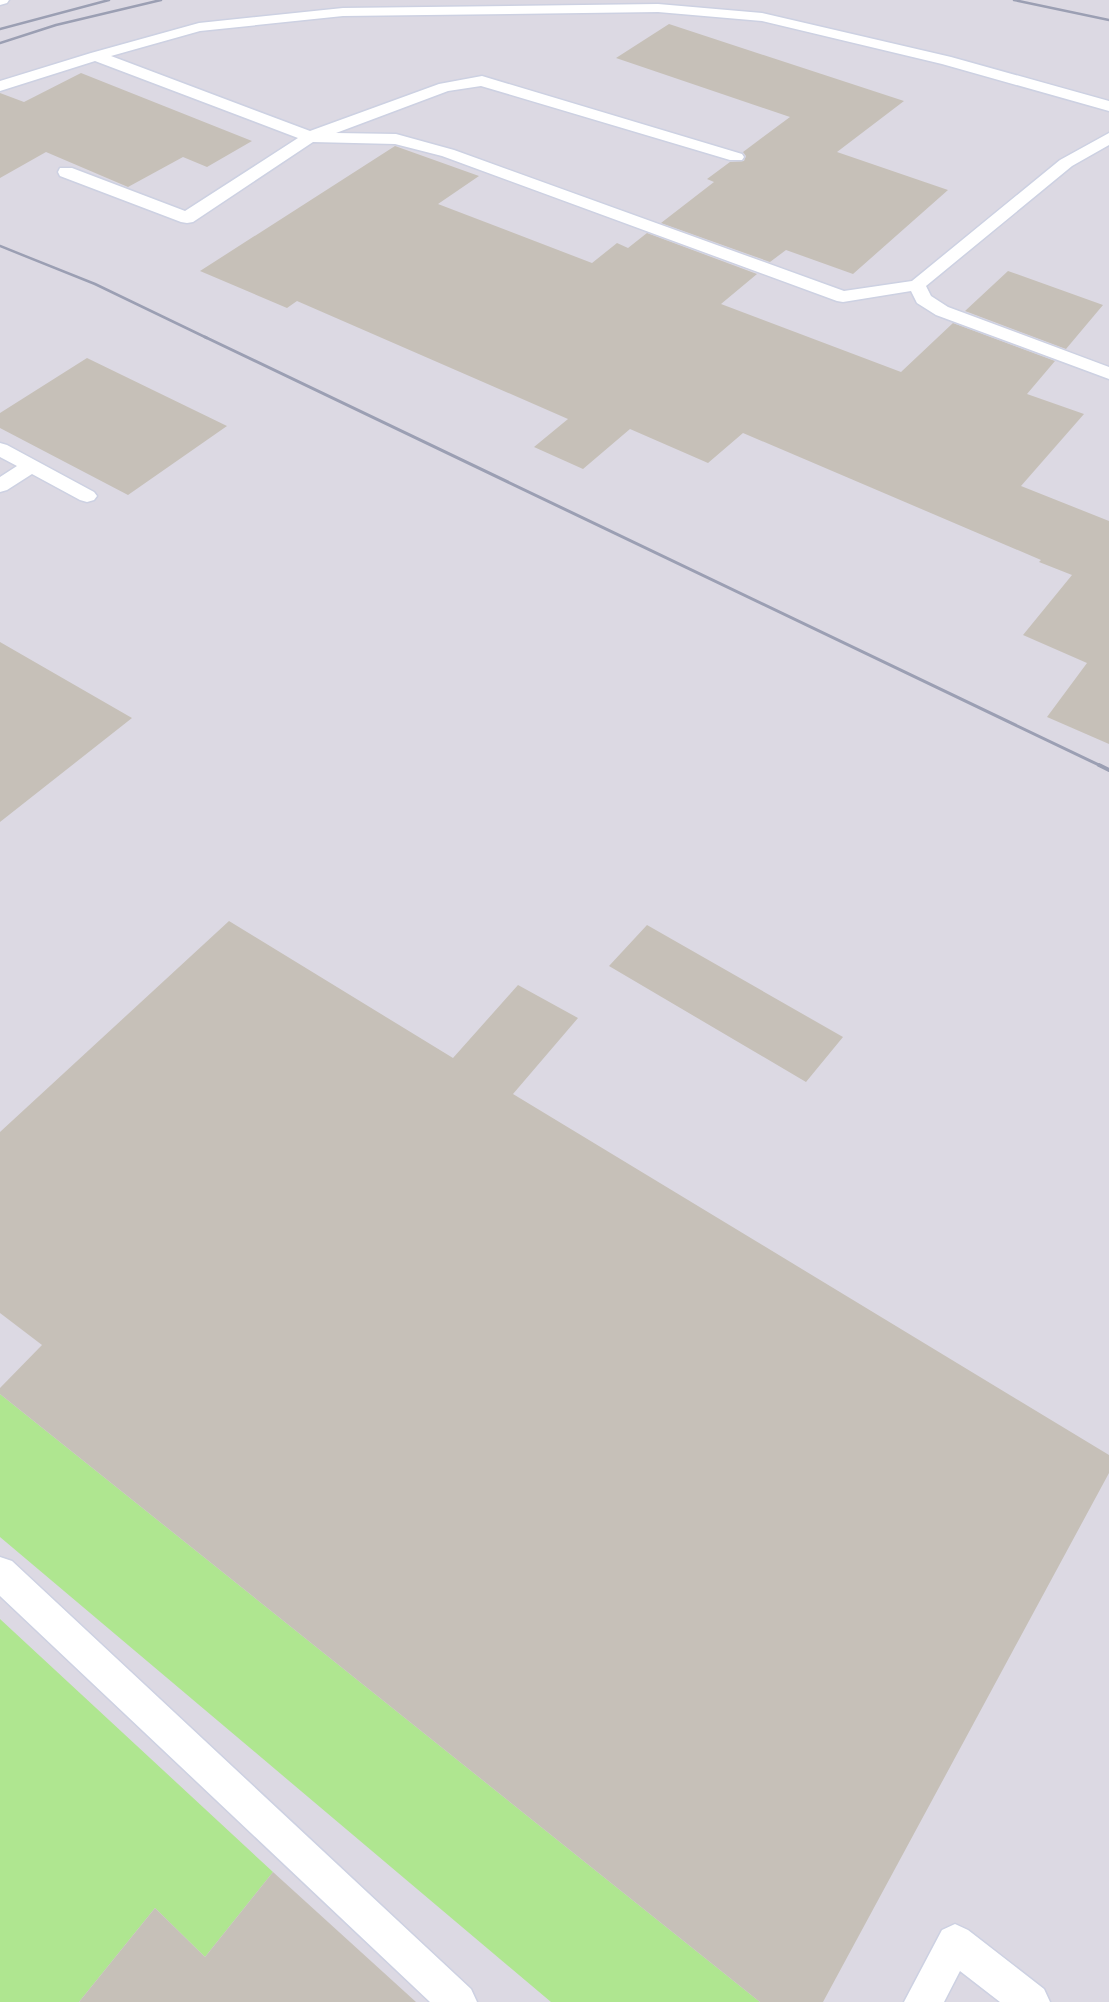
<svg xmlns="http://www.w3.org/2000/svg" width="1109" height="2002" viewBox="0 0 1109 2002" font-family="'Nunito Sans',sans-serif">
<rect width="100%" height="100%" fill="#ebe3d8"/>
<path fill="#dcd9e3" d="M0,0H1109V2002H0Z"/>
<path fill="#afe690" d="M0,1394L760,2002H551L0,1537Z
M0,1619L273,1872L205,1957L155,1908L79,2002H0Z"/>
<path fill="#c6c0b8" d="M669,24L904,101L837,152L948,190L853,274L786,250L770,262L661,223L714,182L707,179L730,162L744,161L746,156L743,152L790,117L616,58Z
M81,73L252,141L207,167L183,157L128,187L46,152L0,178V93L24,102Z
M395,146L479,176L438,204L592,263L617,243L628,248L647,233L757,274L721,304L901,372L953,323L1055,361L1027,394L1084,414L1021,486L1109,521V744L1047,717L1087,663L1023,635L1072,575L1039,562L1041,560L743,433L708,463L630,429L583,469L534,447L568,419L297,301L287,308L200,271Z
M1008,271L1103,305L1066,349L965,311Z
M87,358L227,426L128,495L0,428V413Z
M0,642L132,718L0,822Z
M229,921L453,1058L518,985L578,1018L513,1094L1109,1455V1473L823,2002H760L0,1394V1388L42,1345L0,1313V1132Z
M647,925L843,1037L806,1082L609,966Z
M273,1872L416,2002H79L155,1908L205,1957Z"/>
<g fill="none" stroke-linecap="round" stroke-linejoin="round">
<g stroke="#cdd1e2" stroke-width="3">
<path id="lane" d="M0,0H9L7,3L0,5Z
M658,4L762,13L951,57L1109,101V111L942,64L762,21L658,12L343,16L200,31L111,56L310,131L439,84L482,76L742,154L744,157L742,160H730L481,86L448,91L336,133L396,134L454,150L844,291L912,281L1060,160L1109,133V145L1072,166L926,286L931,296L948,307L1109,367V379L936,315L917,303L911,291L843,302L837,301L442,156L395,144L313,142L193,222L187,223L181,222L60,176L58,172L60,168H72L185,211L298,138L95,61L0,91V81L91,53L199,23L343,8Z
M0,443L7,445L94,492L97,496L94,500L87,502L80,500L32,474L7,490L0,492V477L17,466L0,457Z
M0,1557L12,1561L471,1989L477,2002H430L0,1596Z
M955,1924L968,1930L1044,1989L1050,2002H1000L960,1971L944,2002H904L942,1930Z"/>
</g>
<use href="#lane" fill="#fff" fill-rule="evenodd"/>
<path stroke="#9b9fb3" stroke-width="2.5" d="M1014,0L1109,20
M0,29L109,0
M0,43L56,25L161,0
M0,246L95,284L207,338"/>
<path stroke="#9b9fb3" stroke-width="3" d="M205,337L1101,766"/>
<path stroke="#9b9fb3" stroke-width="4" d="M1099,765L1109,770"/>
</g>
</svg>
